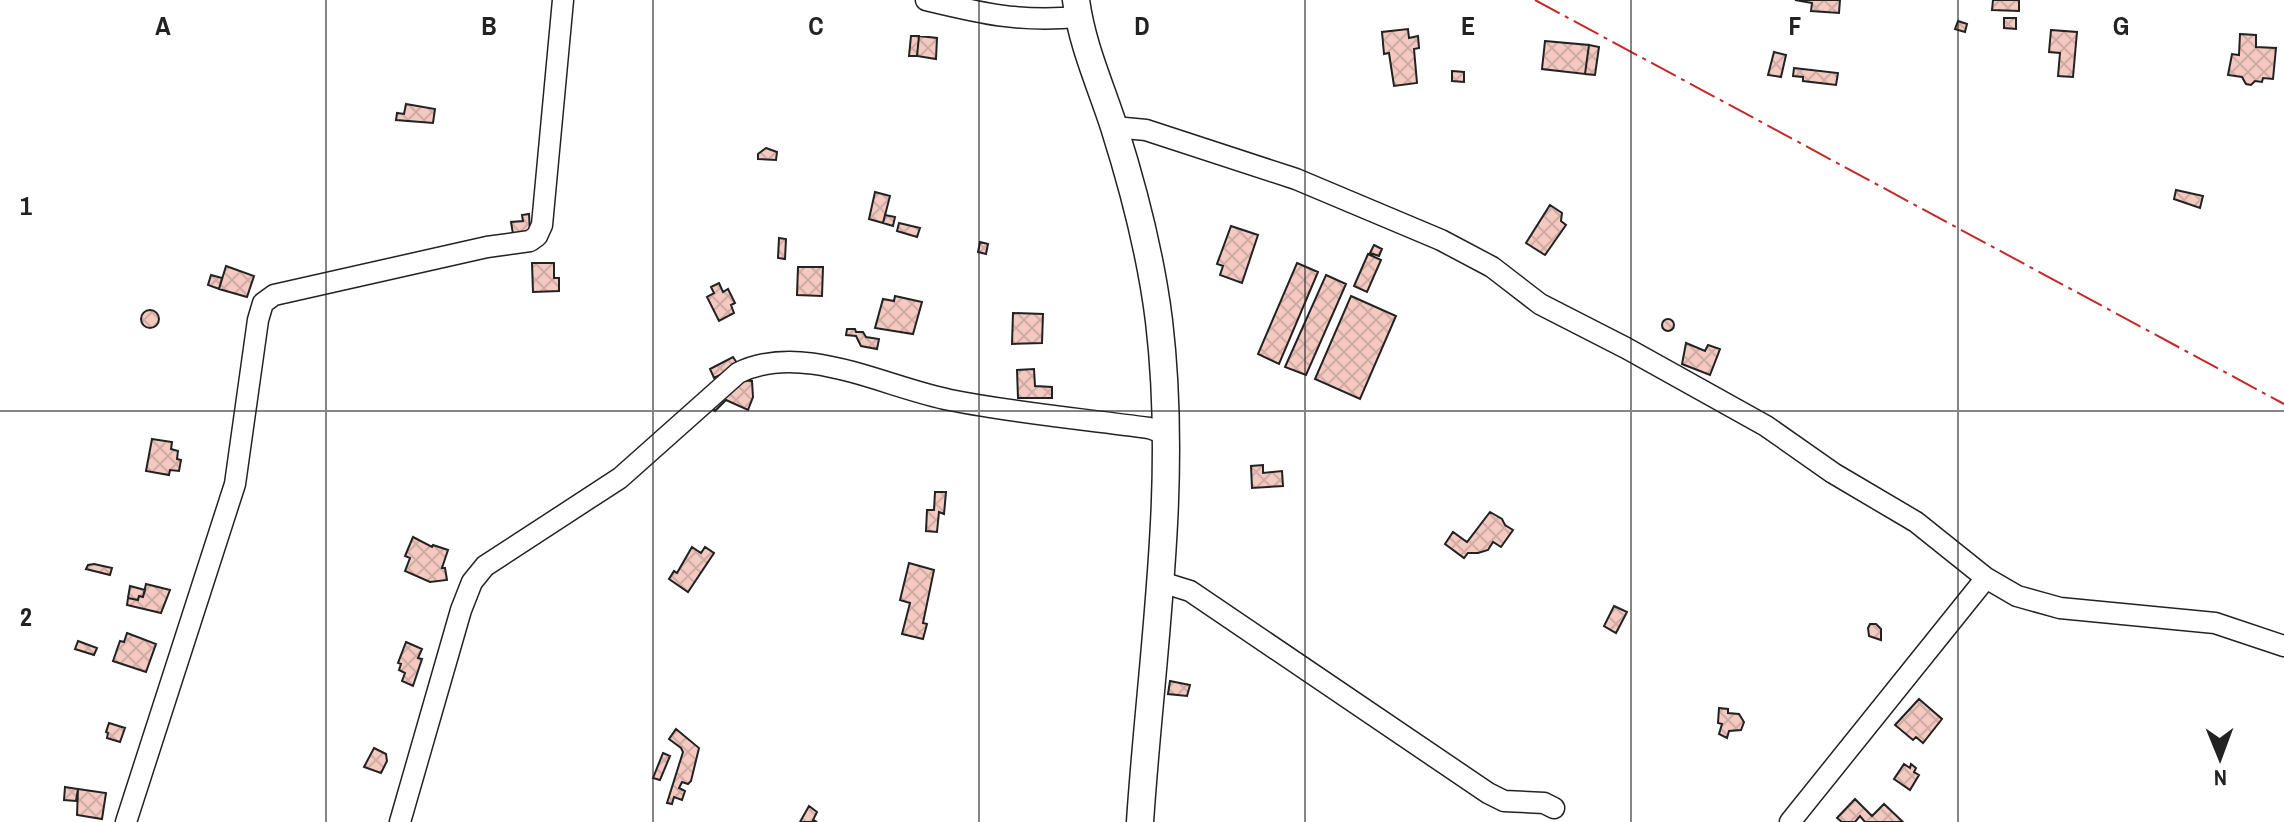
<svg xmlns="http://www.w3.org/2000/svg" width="2284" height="822" viewBox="0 0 2284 822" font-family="'Archivo Narrow',sans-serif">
<defs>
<pattern id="building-cross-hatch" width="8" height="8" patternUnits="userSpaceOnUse" patternTransform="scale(2)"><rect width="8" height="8" fill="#f3c9c0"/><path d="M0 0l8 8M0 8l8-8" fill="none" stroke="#d0aca5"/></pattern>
</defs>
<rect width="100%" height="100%" fill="#fff"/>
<path fill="url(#building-cross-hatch)" stroke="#222" stroke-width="2" d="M1795,0H1840L1839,13L1811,11L1812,3Z
M1993,0H2019V11L1992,10Z
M2004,18H2016V29L2004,28Z
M1958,21L1967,24L1965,32L1955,29Z
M1408,29L1409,38L1418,36L1419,48L1414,49L1417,83L1394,86L1389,53L1384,54L1382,32Z
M2051,30L2077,32L2073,77L2058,76L2060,53L2049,52Z
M2240,34L2256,35V47L2276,48L2273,79L2263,78L2262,82L2255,81L2251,85L2246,84L2242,77L2228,75L2232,54L2239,55Z
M911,36H919L917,56H909Z
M919,36L937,38L936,59L917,56Z
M1545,41L1589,45L1585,74L1542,69Z
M1589,45L1599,47L1595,75L1585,74Z
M1774,52L1786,55L1781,77L1768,75Z
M1794,68L1838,73L1836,85L1803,81V77L1793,76Z
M1452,71L1464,72V82L1452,81Z
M406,104L435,109L433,123L396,120L397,113L404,114Z
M766,148L777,152L776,160L758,159V154Z
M2176,190L2203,196L2200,208L2174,199Z
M875,192L890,196L883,223L869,219Z
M1550,205L1562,213L1561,221L1566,225L1545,255L1526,243Z
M529,214L530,231L513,234L511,222L523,221L522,215Z
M885,215L895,217L893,226L883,223Z
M899,223L920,228L917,237L897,231Z
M1231,226L1258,235L1242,283L1220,275L1223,266L1217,264Z
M779,238L786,239L785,259L778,258Z
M980,242L988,244L986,254L978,252Z
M1374,245L1382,249L1379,256L1370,253Z
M1368,254L1381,260L1367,292L1354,286Z
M532,263H554V278H559V291L533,292Z
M1297,263L1318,272L1279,364L1258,354Z
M226,266L254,276L247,297L219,289Z
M798,267H823L822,296L797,295Z
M211,275L222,278L219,289L208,285Z
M1326,275L1346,284L1306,375L1285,367Z
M719,283L723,292L728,289L735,303L731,305L734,313L719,321L707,297L714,293L711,287Z
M895,296L922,302L913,334L875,328L883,299L894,301Z
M1351,296L1396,316L1360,399L1315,379Z
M141 319a9 9 0 1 1 18 0a9 9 0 1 1-18 0Z
M1013,313L1043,314L1042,343L1012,344Z
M1662 325a6 6 0 1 1 12 0a6 6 0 1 1-12 0Z
M847,329H855L856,332H863L866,337L879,339L877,349L861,346L856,336L846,335Z
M1686,343L1705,351L1708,345L1720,349L1710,375L1682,364Z
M733,357L739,366L722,382L720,375L714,378L710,369Z
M1034,369L1035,386L1052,387V398H1018L1017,370Z
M741,380L752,381L753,397L748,410L726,400L715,411L710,406Z
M152,439L172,442L171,449L178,451L177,459L181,460L179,471L170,470L169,475L146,471Z
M1263,465V473L1282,471L1283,486L1252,488L1251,466Z
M935,492H946L944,514L939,512L937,532L926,531L927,510H934Z
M1490,512L1502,519L1505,525L1513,530L1501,547L1493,542L1488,550L1478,553H1468L1464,558L1445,544L1453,532L1467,542Z
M413,537L432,547L433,545L448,550L442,568H445L447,580L430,582L405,571L410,558L405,556Z
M692,547L701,553L705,547L714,553L688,592L669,579L674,571L677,573Z
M909,563L934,570L923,623L927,624L923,639L902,634L910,603L900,600Z
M94,564L112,568L110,575L86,569L88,565Z
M146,584L170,590L161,613L127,605L128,598L138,600L139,596L143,597Z
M130,586L145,590L143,597L139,596L138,600L128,598Z
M1614,606L1627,612L1616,633L1604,626Z
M1870,624H1876L1881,629V640L1869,636L1868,628Z
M127,633L156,644L146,672L113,661L120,641L124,642Z
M78,641L97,648L94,655L75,649Z
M406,642L422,649L418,658L422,659L413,686L402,681L405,673L399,670L401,664L398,663Z
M1170,681L1190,685L1187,696L1168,694Z
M1919,699L1942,719L1923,743L1916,737L1913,740L1895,725Z
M1719,708L1728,709V713L1739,714L1744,722L1741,730L1729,731L1727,738L1719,734L1722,724L1718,723Z
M109,723L125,728L120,742L107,738L108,733L106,732Z
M676,729L699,748L691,781L688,784L682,782L679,788L685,791L682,800L674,797L672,804L667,803L683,752L681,748L669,739Z
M374,748L386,754L387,761L381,773L364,767Z
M663,753L670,756L660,780L653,778Z
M1904,764L1910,768L1911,764L1916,768L1914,772L1919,775L1910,790L1894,779Z
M65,787L78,789L76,801L64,800Z
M78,789L106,793L102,819L77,815Z
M1855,799L1872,816L1884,804L1903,822H1865L1860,816L1855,822H1842L1837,818Z
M809,806L817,812L813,820L817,822H800Z"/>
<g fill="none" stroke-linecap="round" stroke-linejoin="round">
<g stroke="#222" stroke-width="23">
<path id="minor" d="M926,0C984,14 1018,22 1079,17
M1114,127L1146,130L1296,179L1441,240L1492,267L1540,304L1626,348L1766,426L1833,473L1916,522L1986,578L2017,596L2060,608L2215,623L2284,646
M1161,582L1190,591L1488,793L1504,801L1544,803L1554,808
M126,822L235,484L258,320L263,303L274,295L487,247L530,241L537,236L542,225L563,0
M400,822L461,610L472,582L485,566L620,478L738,373C802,341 884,387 950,400C1015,413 1083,419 1149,428L1166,434
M1790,822L1986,578"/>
</g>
<g stroke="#222" stroke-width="29">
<path id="major" d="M1076,0C1082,45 1100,84 1114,127C1134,190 1151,256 1159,321C1179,488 1151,656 1140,822"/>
</g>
<use href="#minor" stroke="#fff" stroke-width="20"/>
<use href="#major" stroke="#fff" stroke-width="26"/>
<path stroke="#c62828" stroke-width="2" stroke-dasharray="28 6 4 6" stroke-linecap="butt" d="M1535,0L2284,404"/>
</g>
<path fill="none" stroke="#222" stroke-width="2" stroke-opacity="0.55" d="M326,0V822M653,0V822M979,0V822M1305,0V822M1631,0V822M1958,0V822M0,411H2284"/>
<g font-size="26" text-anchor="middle" font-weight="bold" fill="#222" stroke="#fff" stroke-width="6" stroke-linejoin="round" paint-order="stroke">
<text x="163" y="35">A</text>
<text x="489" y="35">B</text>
<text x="816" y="35">C</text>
<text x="1142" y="35">D</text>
<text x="1468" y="35">E</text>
<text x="1795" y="35">F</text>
<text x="2121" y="35">G</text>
<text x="26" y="215">1</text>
<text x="26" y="626">2</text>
</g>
<g transform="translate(2220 758) rotate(179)" stroke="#ffffff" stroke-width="6" paint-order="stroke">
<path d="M0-6L14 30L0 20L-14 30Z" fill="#222222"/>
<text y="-12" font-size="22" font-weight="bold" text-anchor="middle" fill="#222222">N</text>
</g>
</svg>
